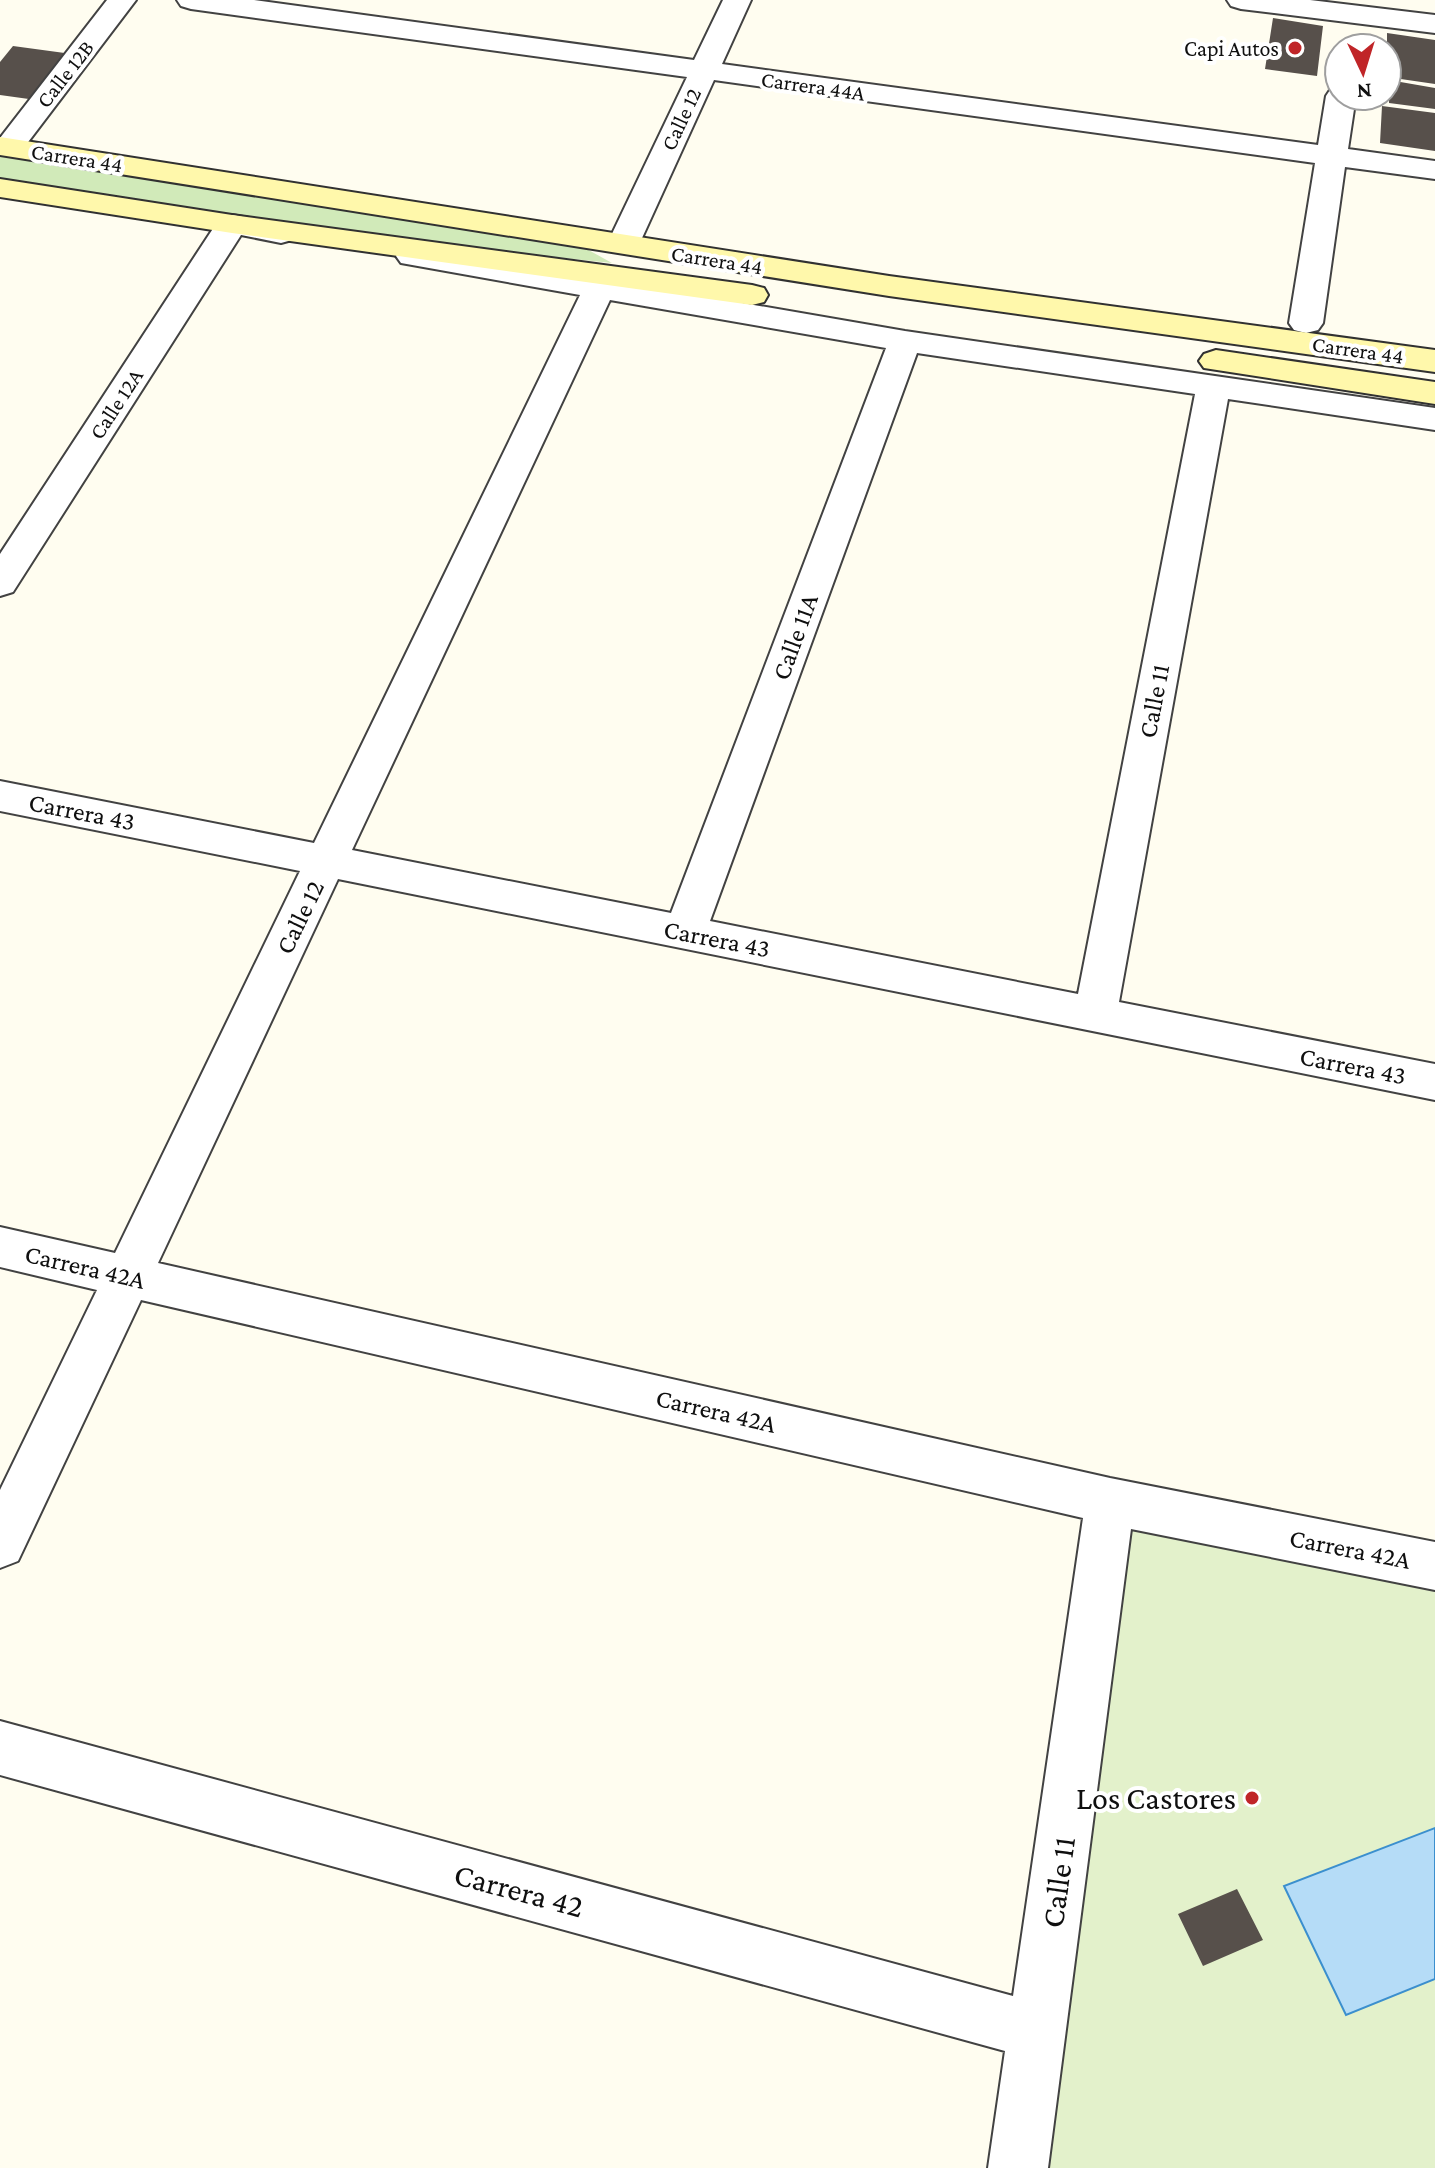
<svg xmlns="http://www.w3.org/2000/svg" width="1435" height="2168" viewBox="0 0 1435 2168" font-family="'Crimson Pro',serif">
<rect width="100%" height="100%" fill="#fffdf0"/>
<path fill="#d1eab9" d="M0,146L556,232L612,263L232,224L0,188Z"/>
<path fill="#e3f1cb" d="M1110,1501L1435,1566V2168H1019Z"/>
<path fill="#b5dcf7" stroke="#3b8fce" stroke-width="2" d="M1435,1828V1979L1346,2015L1284,1886Z"/>
<path fill="#57504b" d="M1273,18L1323,26L1317,76L1265,69Z
M1387,33L1435,40V84L1387,77Z
M13,46L72,54L36,100L0,95V62Z
M1389,80L1435,88V109L1389,103Z
M1382,106L1435,113V151L1380,143Z
M1237,1889L1263,1940L1203,1966L1178,1914Z"/>
<g fill="none" stroke-linecap="round" stroke-linejoin="round">
<g stroke="#424242" stroke-width="4">
<path id="minor" d="M107,0H136L19,154L0,155V138Z
M177,0H254L694,60L723,0H751L722,64L1318,145L1326,96L1330,90L1339,88V96H1356L1348,149L1435,161V179L1345,167L1323,323L1318,330L1306,333L1294,330L1289,323L1315,163L714,80L642,238L637,245L626,248L615,245L610,238L687,77L191,9L181,6Z
M1227,0H1310L1435,15V33L1241,9L1231,6Z
M232,215L292,226L297,233L292,240L281,243L241,235L13,592L0,596V554L216,224L221,217Z
M412,246L905,331L1435,408V430L1228,399L1119,1002L1435,1064V1100L338,879L158,1263L1110,1478L1435,1542V1590L1131,1529L1048,2168H988L1005,2051L0,1775V1721L1013,1996L1083,1518L141,1300L18,1561L0,1568V1490L97,1290L0,1267V1227L115,1253L300,871L0,811V781L314,843L580,295L401,263L396,256L401,249ZM610,300L886,348L671,913L352,850ZM917,353L1195,394L1078,994L710,921Z"/>
</g>
<g stroke="#313131" stroke-width="4">
<path id="secondary" d="M0,137L889,276L1435,350V372L889,296L0,155Z
M0,179L232,215L752,285L764,288L768,295L764,302L752,305L232,233L0,197Z
M1216,350L1435,382V404L1204,368L1199,361L1204,354Z"/>
</g>
<use href="#minor" fill="#fff" fill-rule="evenodd"/>
<use href="#secondary" fill="#fff8ab" fill-rule="evenodd"/>
</g>
<g fill="#c02528" stroke="#fff" stroke-width="3">
<circle cx="1295" cy="48" r="8"/>
<circle cx="1252" cy="1798" r="8"/>
</g>
<g text-anchor="middle" dominant-baseline="central" stroke-width="8" stroke-linejoin="round" paint-order="stroke">
<g font-size="22" fill="#0f0f0f" stroke="#fff" text-anchor="end">
<text x="1279" y="48">Capi Autos</text>
</g>
<g font-size="22" fill="#0f0f0f" stroke="#fff">
<text transform="translate(65 74) rotate(-52)">Calle 12B</text>
<text transform="translate(813 86) rotate(8)">Carrera 44A</text>
<text transform="translate(681 119) rotate(-65)">Calle 12</text>
<text transform="translate(77 158) rotate(9)">Carrera 44</text>
<text transform="translate(717 260) rotate(9)">Carrera 44</text>
<text transform="translate(1358 350) rotate(8)">Carrera 44</text>
<text transform="translate(116 404) rotate(-57)">Calle 12A</text>
</g>
<g font-size="26" fill="#0f0f0f" stroke="#fff">
<text transform="translate(795 637) rotate(-70)">Calle 11A</text>
<text transform="translate(1154 701) rotate(-79)">Calle 11</text>
<text transform="translate(82 812) rotate(11)">Carrera 43</text>
<text transform="translate(300 917) rotate(-64)">Calle 12</text>
<text transform="translate(717 939) rotate(11)">Carrera 43</text>
<text transform="translate(1353 1066) rotate(11)">Carrera 43</text>
<text transform="translate(85 1267) rotate(13)">Carrera 42A</text>
<text transform="translate(716 1411) rotate(13)">Carrera 42A</text>
<text transform="translate(1350 1549) rotate(11)">Carrera 42A</text>
</g>
<g font-size="32" fill="#0f0f0f" stroke="#fff" text-anchor="end">
<text x="1236" y="1798">Los Castores</text>
</g>
<g font-size="32" fill="#0f0f0f" stroke="#fff">
<text transform="translate(1058 1882) rotate(-82)">Calle 11</text>
<text transform="translate(519 1890) rotate(15)">Carrera 42</text>
</g>
</g>
<g transform="translate(1363 72) rotate(176)"><circle r="38" fill="#ffffff" stroke="#9f9f9f" stroke-width="2"/>
<path d="M0-6L14 30L0 20L-14 30Z" fill="#c02528"/>
<text y="-12" font-size="22" font-weight="bold" text-anchor="middle" fill="#0f0f0f">N</text>
</g>
</svg>
